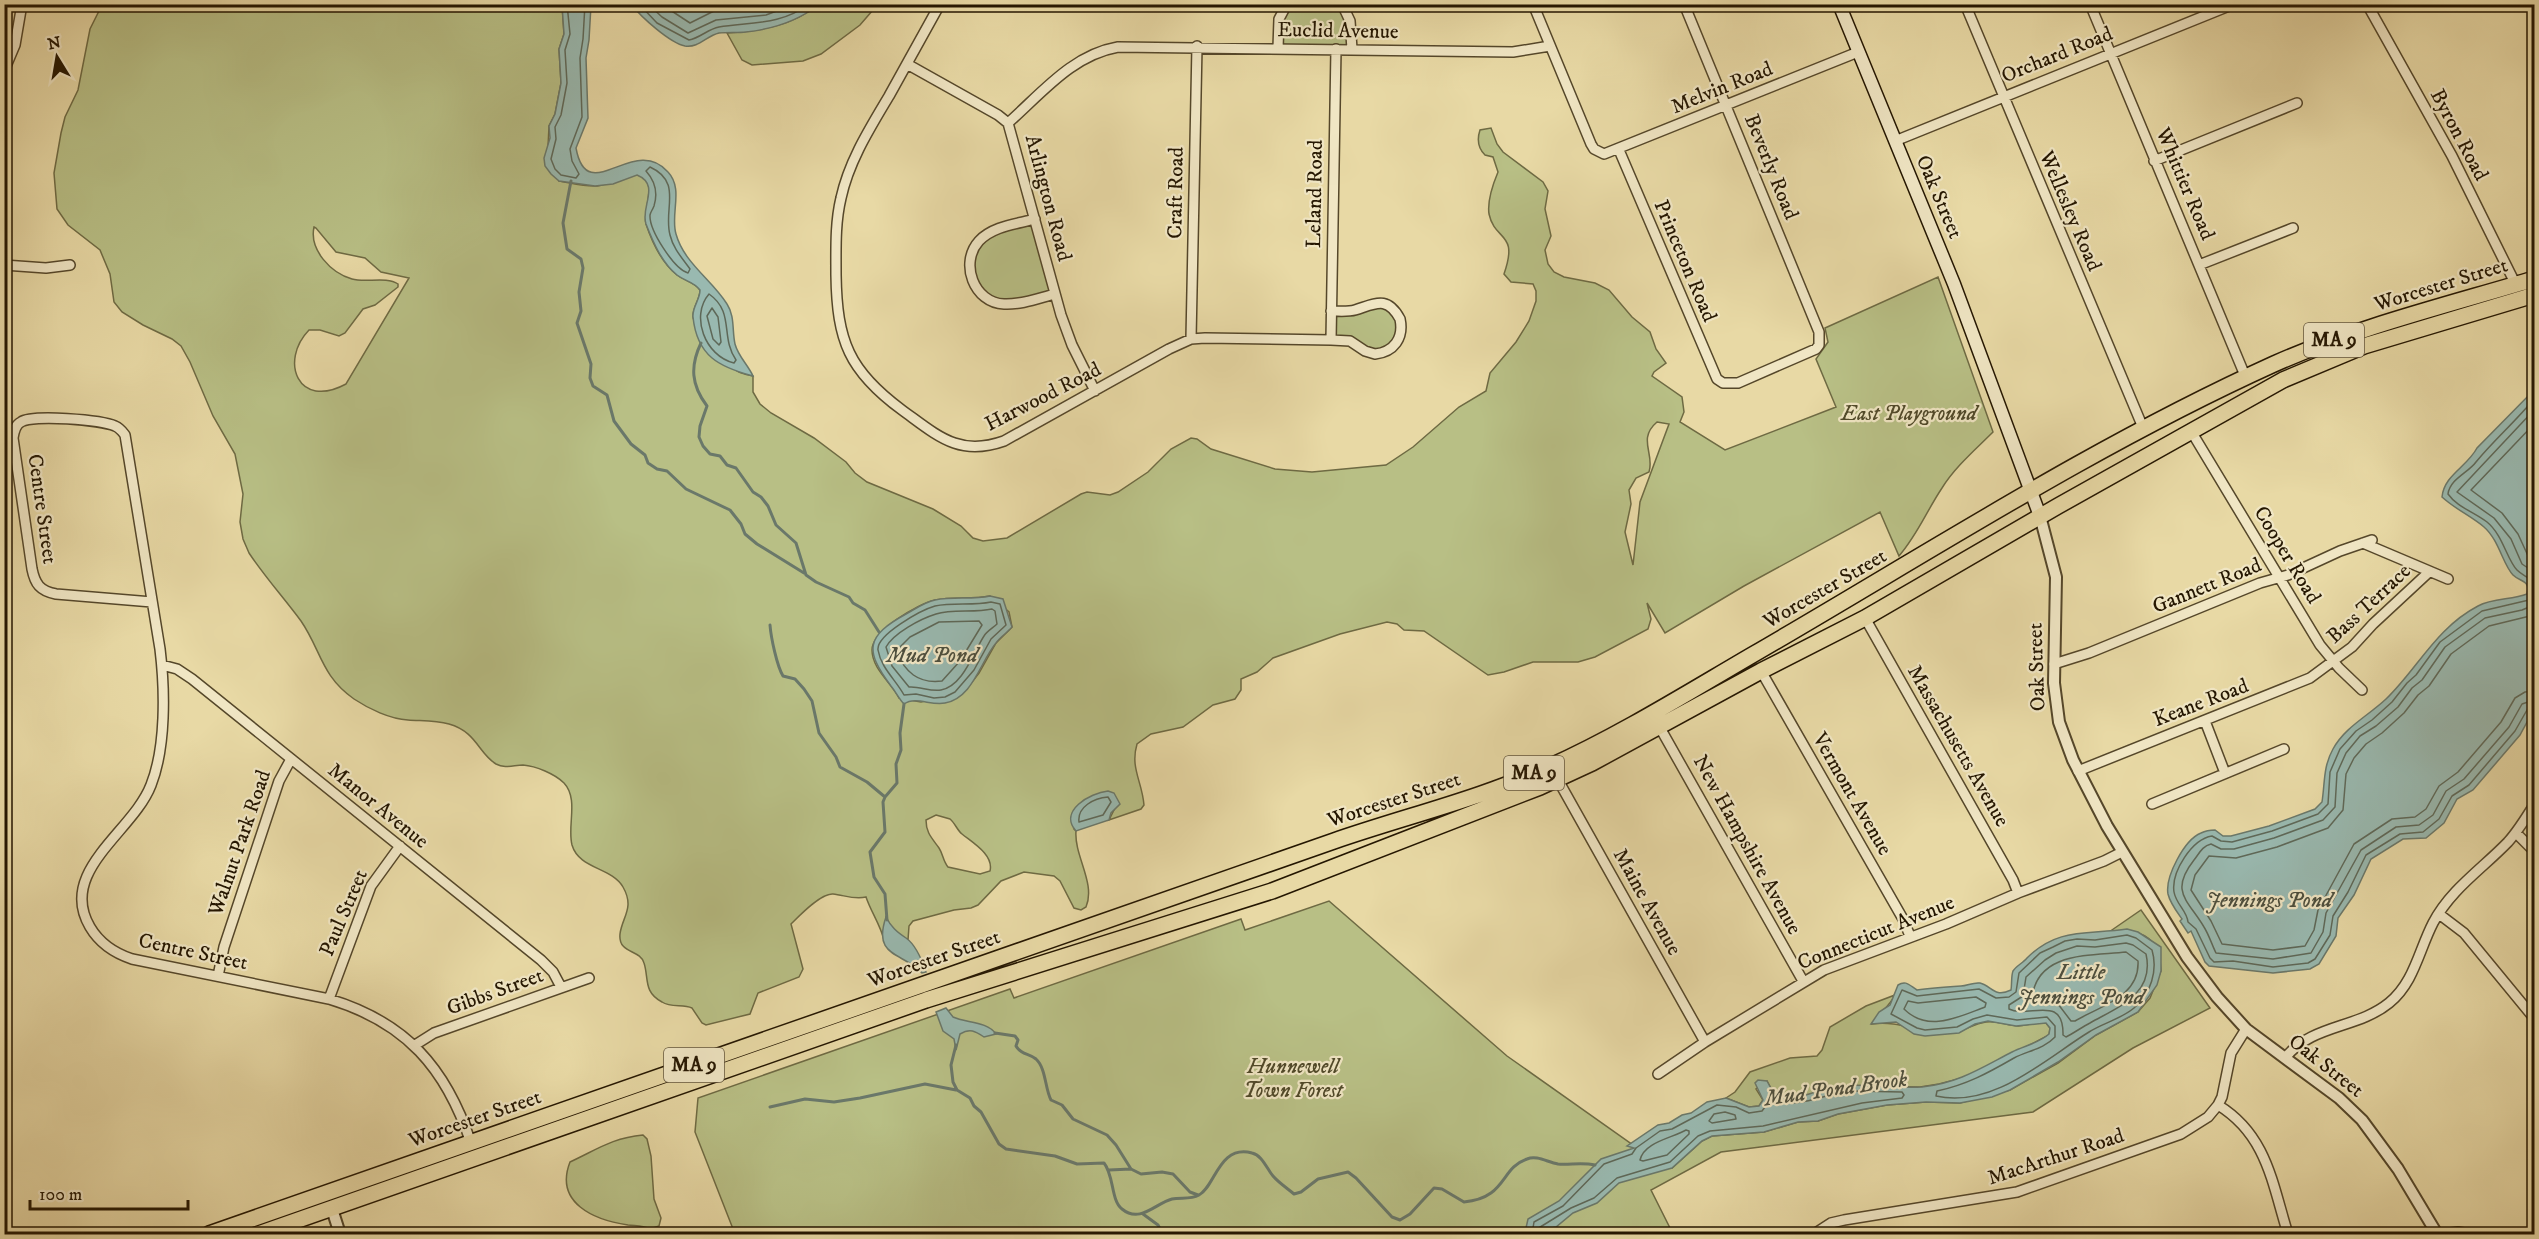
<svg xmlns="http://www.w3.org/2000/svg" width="2539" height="1239" viewBox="0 0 2539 1239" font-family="'IM FELL DW Pica',serif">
<rect width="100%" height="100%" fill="#e8d9a5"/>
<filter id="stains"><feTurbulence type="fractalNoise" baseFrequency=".00333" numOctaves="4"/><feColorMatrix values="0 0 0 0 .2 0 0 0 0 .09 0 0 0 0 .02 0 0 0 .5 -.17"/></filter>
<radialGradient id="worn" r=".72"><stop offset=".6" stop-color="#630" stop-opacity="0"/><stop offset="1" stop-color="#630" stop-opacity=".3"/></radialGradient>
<path fill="#b8bf85" stroke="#6e6a43" stroke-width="1.5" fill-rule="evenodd" d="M1342,4L1352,49L1278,48V28L1287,5Z
M102,5H562L564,34L559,49L561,83L555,114L549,126L548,147L559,181C571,183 585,187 597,186C609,184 624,174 637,175C660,177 642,212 646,224C652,242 662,263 677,275C686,282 693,281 700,290C700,300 692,308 693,317C694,328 729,367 739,372C743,374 749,375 753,376V392L760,404L771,413L814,438L846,462L855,473L867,482L933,509L961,526L973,538L983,541L1007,538L1081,494L1087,492L1110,495L1118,492L1148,472L1171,449L1191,438L1197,439L1211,449L1275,469L1312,472L1386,465L1413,447L1459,407L1486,391L1490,373L1516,342L1529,321L1536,301V291L1533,284L1511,282L1504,274C1519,231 1495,242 1489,214C1487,200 1493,184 1498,172L1493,157L1485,155C1478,148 1477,139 1480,130L1491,128L1497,144L1503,152L1543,182L1548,191L1545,209L1551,236L1545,250L1548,264L1554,272L1564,277L1595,283L1609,290L1632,317L1650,332L1656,349L1666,363L1654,372L1652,376L1682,397L1684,412L1680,422L1725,450L1836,407L1816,359L1828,342L1825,328L1938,277L1993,432C1975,450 1955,467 1942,488C1926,512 1918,534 1899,556L1880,512L1744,586L1665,633L1647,603L1651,619L1648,629L1595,657L1578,662H1533L1504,672L1488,675L1424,631L1404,630L1397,624L1387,622L1340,634L1273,658L1257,672L1241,679V690L1235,699L1213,705L1183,727L1151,734L1137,744C1130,768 1142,781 1144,805L1141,809L1109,820L1115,808L1074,829L1076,831C1074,856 1096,883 1086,907L1081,910L1074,908L1060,881L1054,876L1024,872L1001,881L978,905L971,908L954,910L913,921L909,926L908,940L894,931L886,918L884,940C880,924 871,912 866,897C854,900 844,895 833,894C821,893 800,915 791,924L803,969L799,977L758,993L750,1014L706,1025L702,1023L692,1008C683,1004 671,1008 662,1002C643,992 649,978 644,963C640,949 618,954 620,934C622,917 635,908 623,887C611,867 579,869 572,845C567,826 579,799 564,783C555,774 536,766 523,765C514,765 505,769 496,764C478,753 477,732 449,724C435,720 422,721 408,720C390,719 369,709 354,699C321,676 321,650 301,621C284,598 265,577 249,553L243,539L240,522L243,494L235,454L213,416L190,362L181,346L172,339L143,325L122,312L114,302L110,274L100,250L68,225L57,209L54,173L61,133L65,117L78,90L90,29ZM314,227L316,228L336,252L365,258L381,272L409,278L346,384C298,410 279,361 309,330H320L339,336L345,333L363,309L375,305L398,287V284C386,276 366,283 352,279C331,273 309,250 314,227ZM1657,422L1669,424L1640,502L1633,565L1625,532L1631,504L1629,490L1636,478L1649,472C1655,454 1637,439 1657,422ZM990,596L1009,612L1012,627L996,643L979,673L965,691L921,702L899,698C892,683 872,669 872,650C872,631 917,604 935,600C953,596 972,600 990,596ZM936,815L950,819C955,823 957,830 962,834C973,843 994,855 990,871L980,874L948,867C943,861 943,854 939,848C932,838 926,833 926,820Z
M818,5H874L872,11L860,25L821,54L803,61L752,65L742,60L727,33C760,31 792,26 818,5Z
M1035,219L1055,294L1005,304L978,289L971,256L986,236Z
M1388,306L1401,326L1386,351L1360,348L1331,340V311Z
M1329,901L1507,1056L1636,1147L1672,1168L1702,1141L1712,1136L1764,1132L1798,1122L1818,1121L1838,1114L1887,1105L1926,1102L1960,1103L2010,1090L2058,1063L2096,1035L2138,1012L2150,998L2161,971L2159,950C2147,931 2129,929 2109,932L2141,910L2210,1008L2133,1048L2033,1112L1721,1152L1651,1190L1673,1234H735L695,1132L698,1098L1010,989L1014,998L1241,919L1245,930Z
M1895,995C1889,1007 1879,1013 1872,1024C1899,1020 1919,1033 1946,1033C1961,1034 1971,1024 1986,1022C1997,1020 2008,1026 2018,1026C2028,1025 2036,1022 2046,1023L2050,1028L2049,1035L1970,1076L1939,1084L1920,1087L1836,1086L1804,1097L1792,1098L1773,1092L1767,1081L1756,1089L1763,1100L1759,1106L1749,1107L1726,1098L1735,1092L1750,1072L1790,1058L1817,1056L1822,1050L1830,1027L1866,1006Z
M643,1135L647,1139L651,1156L654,1199L661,1218L659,1226L650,1229C642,1225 637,1226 628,1225C594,1220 554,1203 570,1162C598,1149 612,1138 643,1135Z"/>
<path fill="#99b9b0" stroke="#6a786a" stroke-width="1.5" d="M562,5H591L589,40L586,58L588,118L576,148C587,209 634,133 668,172C684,189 670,214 676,234C684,263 712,280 727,304C735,316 732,331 735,344C738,356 748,365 753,376C719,367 697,356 693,317C692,307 700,300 700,290C693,281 686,282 677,275C662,263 653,242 646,224C640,207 661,185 637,175L613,184L595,186L559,181L551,174L545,166L544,158L550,138L549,126L555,114L561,83L559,49L564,34Z
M632,5H818C798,21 773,29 746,32C738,33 728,32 719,33C706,36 699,48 685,46C670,43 641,17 632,5Z
M2534,390V709L2520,735L2473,790L2457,799L2444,823L2426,838L2403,839L2371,859L2354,895L2338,918L2336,936L2319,964L2310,969L2273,973L2209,966L2205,962L2191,931L2188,933L2180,921L2182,919C2177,912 2170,903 2168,894C2165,877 2184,840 2201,833C2205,831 2210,830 2215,830L2223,836H2231L2269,826L2315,809L2322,802C2325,783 2323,767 2333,749C2345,727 2368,716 2386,699C2418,668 2436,628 2478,606C2493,598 2512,600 2527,594C2531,580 2520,582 2513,575C2503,565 2499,540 2484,527C2471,516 2455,509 2442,497C2444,475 2467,467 2477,448Z
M990,596L1003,599L1012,627C1007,633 1000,637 996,643C980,662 973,698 945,703C931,706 916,696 904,704C899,699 896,692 891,686C864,650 866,636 906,614C915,609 925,602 935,600C953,596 972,600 990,596Z
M1108,791L1114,793L1120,804L1111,813L1109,820L1076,831C1058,811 1090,793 1108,791Z
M886,917C891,927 897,932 906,938C916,945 922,960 926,972L922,973C903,952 872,958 886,917Z
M2127,929L2138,932L2161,947V971L2157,985L2138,1012L2096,1035L2058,1062L2010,1090L1992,1097L1960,1103L1926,1102L1887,1105L1838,1114L1818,1121L1798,1122L1764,1132L1712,1136L1702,1141L1672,1168L1619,1183L1597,1203L1573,1213L1556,1227L1547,1229L1540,1234H1528L1526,1228L1528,1219L1559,1201L1601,1159L1634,1148L1627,1146L1658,1125L1669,1123L1682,1115L1691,1113L1707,1102L1726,1098L1749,1107L1759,1106L1763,1100L1755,1083L1758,1080L1767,1081L1773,1092C1798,1105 1814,1089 1839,1086C1867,1083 1895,1089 1922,1087C1959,1083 1981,1068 2012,1052C2024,1046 2039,1043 2049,1034L2050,1028L2046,1023L2016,1026L1988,1021L1975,1024L1959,1033L1925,1036L1914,1034L1896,1022L1871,1024L1879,1012L1890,1005L1898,985C1906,980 1909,985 1917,990C1931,988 1946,987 1961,986C1967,986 1973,982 1980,983C1992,986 1994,998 2011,990C2012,984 2011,976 2013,971C2016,966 2023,963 2027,958C2058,927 2087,935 2127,929Z
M946,1008L953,1017C966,1023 987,1021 996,1034L984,1037C975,1031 970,1028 960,1034L956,1050L954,1039L943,1031L936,1012Z"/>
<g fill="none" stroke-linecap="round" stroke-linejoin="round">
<path stroke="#5e6858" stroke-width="1.5" d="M567,4L570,34L565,50L567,83L561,115L555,127L556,139L551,159L555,169L561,175L576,178L579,174L572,161L570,149L582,117L580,58L583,39L585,4
M639,4L657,23L689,40C700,38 708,29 719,27C750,22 782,25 809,4
M648,4L662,17L688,33L716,20L766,15L795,4
M661,4L690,23L714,11L743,10L770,4
M650,167C683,182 663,209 670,235C673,248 682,258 690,269L688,273C674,269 649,230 650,215C651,211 652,211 654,206C658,193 655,181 646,171Z
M709,294C735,312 720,337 736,360L734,363C705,356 690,316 709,294Z
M712,308L718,317L721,342L719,345L713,339L707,316Z
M2534,399C2516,421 2494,440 2476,462C2468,473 2450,479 2448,494C2457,507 2474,512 2487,522C2503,535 2507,560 2517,570C2524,577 2530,576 2534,586
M2534,410L2457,492L2494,518L2511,539L2522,564L2534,572
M2534,424L2471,490L2502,513L2518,534L2529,558L2534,561
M2534,589L2529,600L2482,611L2440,642L2416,675L2407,683L2392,702L2372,720L2356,731L2340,749L2330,772L2328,804L2318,814L2272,831L2232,842L2221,841L2212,836C2192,839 2171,872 2174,892C2176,904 2187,911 2188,922L2196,929L2210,958L2214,962L2233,961L2273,967L2308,963L2315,959L2330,935L2333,916L2348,892L2366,855L2400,834L2423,832L2439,819L2452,796L2469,785L2515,731L2527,710L2534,707
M991,602L1000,604L1006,625L991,639L974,670L955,692L945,697L934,698L916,694L904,695C896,680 881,668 878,650C876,635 921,610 935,606C953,602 973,606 991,602Z
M2534,605L2522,610L2485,618L2445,647L2422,680L2412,688L2398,707L2376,726L2360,736L2346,753L2337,773L2335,807L2323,820L2274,838L2234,849H2221L2211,844C2202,846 2199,854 2194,860C2169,892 2188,900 2204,927C2209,935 2212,945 2216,953L2273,959L2311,953L2323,932L2326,913L2361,850L2396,827L2419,825L2433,815L2446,791L2464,779L2509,727L2522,704L2534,700
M992,609L995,611L997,624C993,628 987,631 984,636C973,653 963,686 941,690C930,692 920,686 909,687L892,666L886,647C894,633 920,619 936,614C953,609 974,613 992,609Z
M2534,615L2489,626L2451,654L2429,686L2418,695L2404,713L2382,733L2366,744L2354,758L2346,774L2343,810L2328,828L2277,847L2236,858L2209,856L2195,875L2191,890L2211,921L2222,944L2273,950L2305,946L2314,930L2318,910L2354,844L2392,819L2415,817L2426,809L2439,786L2458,772L2501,722L2515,698L2525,692L2534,691
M979,621L982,625L960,661L942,681C918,684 905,672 896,651L910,637L939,622Z
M1108,797L1111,802L1103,815L1079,822C1077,807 1094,798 1108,797Z
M2127,935L2136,938L2152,950C2158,970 2151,994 2134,1008C2121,1019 2103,1023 2089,1032C2045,1059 1993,1109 1936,1096L1937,1091C1966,1085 1988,1073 2014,1058C2027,1051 2044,1049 2055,1037V1026L2047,1017L2017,1020L1987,1015L1973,1019L1957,1027L1925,1030L1917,1028L1891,1014L1902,990L1917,996L1979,989L1996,998L2009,997L2016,992L2019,973L2040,953L2053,947L2065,941L2077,939L2095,940Z
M2126,943L2133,945L2146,954C2155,994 2118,1007 2090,1023C2082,1027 2074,1033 2066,1037L2063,1035C2064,993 2028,1019 2009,1009V1005L2023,996L2026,977L2045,960L2056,953L2077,946L2095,947Z
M2126,952L2138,961C2140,997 2100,1006 2075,1021H2071L2058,1004L2032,998C2037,951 2091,956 2126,952Z
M1976,997L1986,1003L1985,1007C1958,1017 1928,1033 1904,1009L1908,1001L1918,1003Z
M1854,1091L1902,1092L1904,1095L1902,1098L1862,1103L1763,1126L1710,1131L1698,1136L1670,1162L1617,1178L1594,1198L1571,1208L1537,1229L1533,1228L1534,1222L1563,1206L1604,1164L1632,1154L1636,1148L1660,1131L1672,1129L1717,1105L1736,1107L1749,1113L1762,1111L1771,1099C1804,1110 1821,1093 1854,1091Z
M1725,1112L1735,1115L1736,1119L1712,1123L1709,1121L1714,1114Z
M1686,1130L1689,1131V1134L1667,1155L1643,1161L1640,1160C1644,1142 1672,1138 1686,1130Z"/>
<path stroke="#6a786a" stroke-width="3" d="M571,181L563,223L567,249L581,259L583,268L579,292L581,311L577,323L591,364L590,378L593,386L607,395L614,421L631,444L645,455L648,463L657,469L667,471L686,489L730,510L741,524L745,534L757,544L804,573
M701,343C690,366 691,385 707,406L700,426L699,437L703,446L710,454L720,456L727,465L736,468L753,492L761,497L768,506L776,525L796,543L806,575L816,582L849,597L853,603L865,610L879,632
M770,625C771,638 777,666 783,676L795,679L804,689L812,701L819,733L836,757L840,767L867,782L885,797
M887,920L885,894L874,877L870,852L885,832L883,802L885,797L897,783L896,764L901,750L900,733L904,704
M995,1033L1015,1036L1018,1040L1016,1046C1021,1055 1029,1053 1036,1059C1046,1068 1045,1089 1051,1100L1062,1105L1073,1119L1107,1135L1116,1145L1131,1169
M956,1045L951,1065L953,1082L957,1090L970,1098L974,1106L981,1112L999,1144L1006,1149L1055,1156L1077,1164L1104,1163C1114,1175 1111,1201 1122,1209C1140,1224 1156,1203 1172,1199C1181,1197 1190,1200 1199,1195C1215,1187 1219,1144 1252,1153C1262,1155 1267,1169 1273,1176C1279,1183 1287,1188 1294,1194L1301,1192L1318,1179L1348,1172L1356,1178L1392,1217L1400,1220L1410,1214L1434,1188L1442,1189L1464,1202C1507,1198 1500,1168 1527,1159C1537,1155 1547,1162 1558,1164C1570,1165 1582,1162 1595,1165
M770,1107L805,1099L834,1102L860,1098L925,1084L956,1090
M1109,1170L1131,1169L1141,1174L1162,1172L1173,1174L1190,1192L1198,1195
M1143,1214L1158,1225L1163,1234"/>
<g stroke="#55472a" stroke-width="12">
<path id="minor" d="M940,4C923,35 906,65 889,96C870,128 849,161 841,198C835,223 836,249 836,275C837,341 849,371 902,410C938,436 959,457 1004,441L1169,349L1191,339L1205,338L1331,340L1350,341L1365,351L1375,354C1394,352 1404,338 1400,319C1387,295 1375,304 1355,310C1348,312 1339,311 1331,311
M1342,4L1350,21L1352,49
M1533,4L1591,144L1594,149L1604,154L1858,52
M1965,4L2144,430
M2090,4L2246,378
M2367,4L2452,156L2516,285
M2530,4L2534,13
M1278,48L1279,19L1287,4
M907,64L998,115L1008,123L1061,315L1072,345L1095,391
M4,71L15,45L22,4
M1008,123C1042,93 1072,55 1118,47L1513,52L1550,46
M1895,141L2234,4
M1619,150L1717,379L1723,383H1738L1816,349L1819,345V332L1684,4
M2154,161L2297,103
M1035,219C1017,224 993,226 979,241C959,263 974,303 1004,304C1021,305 1039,298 1055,294
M4,265L46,268L70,265
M2199,265L2293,228
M1191,339L1197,46
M1331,340L1336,49
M2191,431L2320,645L2339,668L2362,690
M2363,543L2448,579
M152,602L56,594C40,591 35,584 32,569L13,438C14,432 15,425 21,422C32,414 102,420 115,426C120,428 122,431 125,435L160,649C165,690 166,747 151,785C133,832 57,871 90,927C100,944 114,953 132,959L329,999C406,1022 446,1068 471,1143
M1865,618L2013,880L2018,893
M2054,664L2089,653L2260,583L2288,575L2340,551L2372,540
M162,665L177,669L192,679L541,960L553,972L561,987
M1761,671L1903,919L1910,936
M2205,721L2225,773
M1659,726L1803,981
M2078,771L2310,678L2352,647L2373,624L2429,572
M1558,780L1705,1042
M2152,804L2284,749
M2516,833L2534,851
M2439,914L2464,933L2534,1018
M218,976L224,947L279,781L291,759
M329,999L371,886L400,846
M415,1045L434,1033L589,978
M2285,1058C2312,1024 2357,1029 2389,1003C2414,983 2419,950 2433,923C2451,889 2482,869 2508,842C2518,831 2526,818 2534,805
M1658,1074L1705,1042L1824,970L1946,924L2018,893L2104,861L2122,852
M2218,1105C2267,1135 2272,1183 2288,1234
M1814,1234L1831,1223L1844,1220L2017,1192L2181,1134L2208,1117L2218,1105L2222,1097L2231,1053L2246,1029
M2443,1234L2458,1232L2469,1234
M2528,1234L2534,1233"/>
</g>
<g stroke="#55472a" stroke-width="14">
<path id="tertiary" d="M2040,516L2056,577L2054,683L2059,722L2073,760L2107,826L2187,957L2217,997L2246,1029L2339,1098L2362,1120L2398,1169L2437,1234
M332,1209L340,1234"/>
</g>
<g stroke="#241601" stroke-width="15">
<path id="secondary" d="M1839,4L1954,284L2040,516"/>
</g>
<g stroke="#241601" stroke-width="18">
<path id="trunk" d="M209,1234L1334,841C1406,816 1480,799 1549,767C1620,735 1687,693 1754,654C1925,555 2093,446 2274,364C2357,327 2447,305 2534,279
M258,1234L926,1000L1272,891L1540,787L1592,763L1761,671L1865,618L2058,506L2283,380L2364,346L2534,295"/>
</g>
<use href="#minor" stroke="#f0e6c4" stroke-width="9"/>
<use href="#tertiary" stroke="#f0e6c4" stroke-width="10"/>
<use href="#secondary" stroke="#f0e6c4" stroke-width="12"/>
<use href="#trunk" stroke="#e8d9a5" stroke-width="15"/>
</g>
<g text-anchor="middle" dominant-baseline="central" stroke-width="4.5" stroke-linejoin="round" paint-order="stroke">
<g fill="#f0e6c4" stroke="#61543c" stroke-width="1.5">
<rect x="2304" y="323" width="60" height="34" rx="4.5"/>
<rect x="1504" y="756" width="60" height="34" rx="4.5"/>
<rect x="664" y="1048" width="60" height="34" rx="4.5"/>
</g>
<g font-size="20" font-weight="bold" fill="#241601">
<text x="2334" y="340">MA 9</text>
<text x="1534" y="773">MA 9</text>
<text x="694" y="1065">MA 9</text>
</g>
<g font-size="21" fill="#241601" stroke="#f0e6c4">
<text transform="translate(1338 31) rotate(1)">Euclid Avenue</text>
<text transform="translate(2057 55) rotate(-22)">Orchard Road</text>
<text transform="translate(1722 88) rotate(-22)">Melvin Road</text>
<text transform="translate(2459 135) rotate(62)">Byron Road</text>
<text transform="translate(1771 167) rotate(68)">Beverly Road</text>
<text transform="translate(2185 184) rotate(67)">Whittier Road</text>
<text transform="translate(1176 193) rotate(-89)">Craft Road</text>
<text transform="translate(1315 194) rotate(-89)">Leland Road</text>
<text transform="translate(1939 197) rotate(67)">Oak Street</text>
<text transform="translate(1048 198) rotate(75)">Arlington Road</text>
<text transform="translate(2070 211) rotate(67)">Wellesley Road</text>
<text transform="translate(1685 261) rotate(67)">Princeton Road</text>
<text transform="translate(2441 285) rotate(-17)">Worcester Street</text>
<text transform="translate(1043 397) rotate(-27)">Harwood Road</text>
<text transform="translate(42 509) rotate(82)">Centre Street</text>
<text transform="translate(2287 555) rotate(59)">Cooper Road</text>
<text transform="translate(2207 586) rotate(-22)">Gannett Road</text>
<text transform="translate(1825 589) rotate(-30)">Worcester Street</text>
<text transform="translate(2369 604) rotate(-43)">Bass Terrace</text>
<text transform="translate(2037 667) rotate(-92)">Oak Street</text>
<text transform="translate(2201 703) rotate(-21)">Keane Road</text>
<text transform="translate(1958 746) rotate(60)">Massachusetts Avenue</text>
<text transform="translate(1852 794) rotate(60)">Vermont Avenue</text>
<text transform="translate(1394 800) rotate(-18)">Worcester Street</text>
<text transform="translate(378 806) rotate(39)">Manor Avenue</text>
<text transform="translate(240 843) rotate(-71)">Walnut Park Road</text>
<text transform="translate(1747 845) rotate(61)">New Hampshire Avenue</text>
<text transform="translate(1647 902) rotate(61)">Maine Avenue</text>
<text transform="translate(344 913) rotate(-67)">Paul Street</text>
<text transform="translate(1876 933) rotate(-22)">Connecticut Avenue</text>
<text transform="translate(193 952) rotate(12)">Centre Street</text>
<text transform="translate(934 959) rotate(-19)">Worcester Street</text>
<text transform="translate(495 992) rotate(-20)">Gibbs Street</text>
<text transform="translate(2326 1066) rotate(38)">Oak Street</text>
<text transform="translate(475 1119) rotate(-19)">Worcester Street</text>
<text transform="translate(2056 1157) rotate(-18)">MacArthur Road</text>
</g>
<g font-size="21" font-style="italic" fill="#504929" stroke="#f0e6c4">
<text x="1909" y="414">East Playground</text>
<text x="1293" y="1067">Hunnewell<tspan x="1293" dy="24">Town Forest</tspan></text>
</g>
<g font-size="22" font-style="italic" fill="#4d4f3e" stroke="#f0e6c4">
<text x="932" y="655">Mud Pond</text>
<text x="2269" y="900">Jennings Pond</text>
<text x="2081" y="972">Little<tspan x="2081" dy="25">Jennings Pond</tspan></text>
<text transform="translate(1836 1089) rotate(-8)">Mud Pond Brook</text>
</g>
</g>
<rect width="2539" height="1239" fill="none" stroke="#e8d9a5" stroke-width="24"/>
<rect x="6" y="6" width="2527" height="1227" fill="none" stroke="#241601" stroke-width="3"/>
<rect x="12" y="12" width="2515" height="1215" fill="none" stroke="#241601" stroke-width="1.5"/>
<g transform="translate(57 57) rotate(349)" stroke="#f0e6c4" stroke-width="4.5" paint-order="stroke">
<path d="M0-4.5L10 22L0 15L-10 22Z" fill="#241601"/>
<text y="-9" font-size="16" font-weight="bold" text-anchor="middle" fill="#241601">N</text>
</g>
<path d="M30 1200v9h158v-9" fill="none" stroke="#241601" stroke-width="3"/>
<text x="39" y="1200" font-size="18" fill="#241601" stroke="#f0e6c4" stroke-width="4.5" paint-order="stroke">100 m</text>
<rect width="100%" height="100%" filter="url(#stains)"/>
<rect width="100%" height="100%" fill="url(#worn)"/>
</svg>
